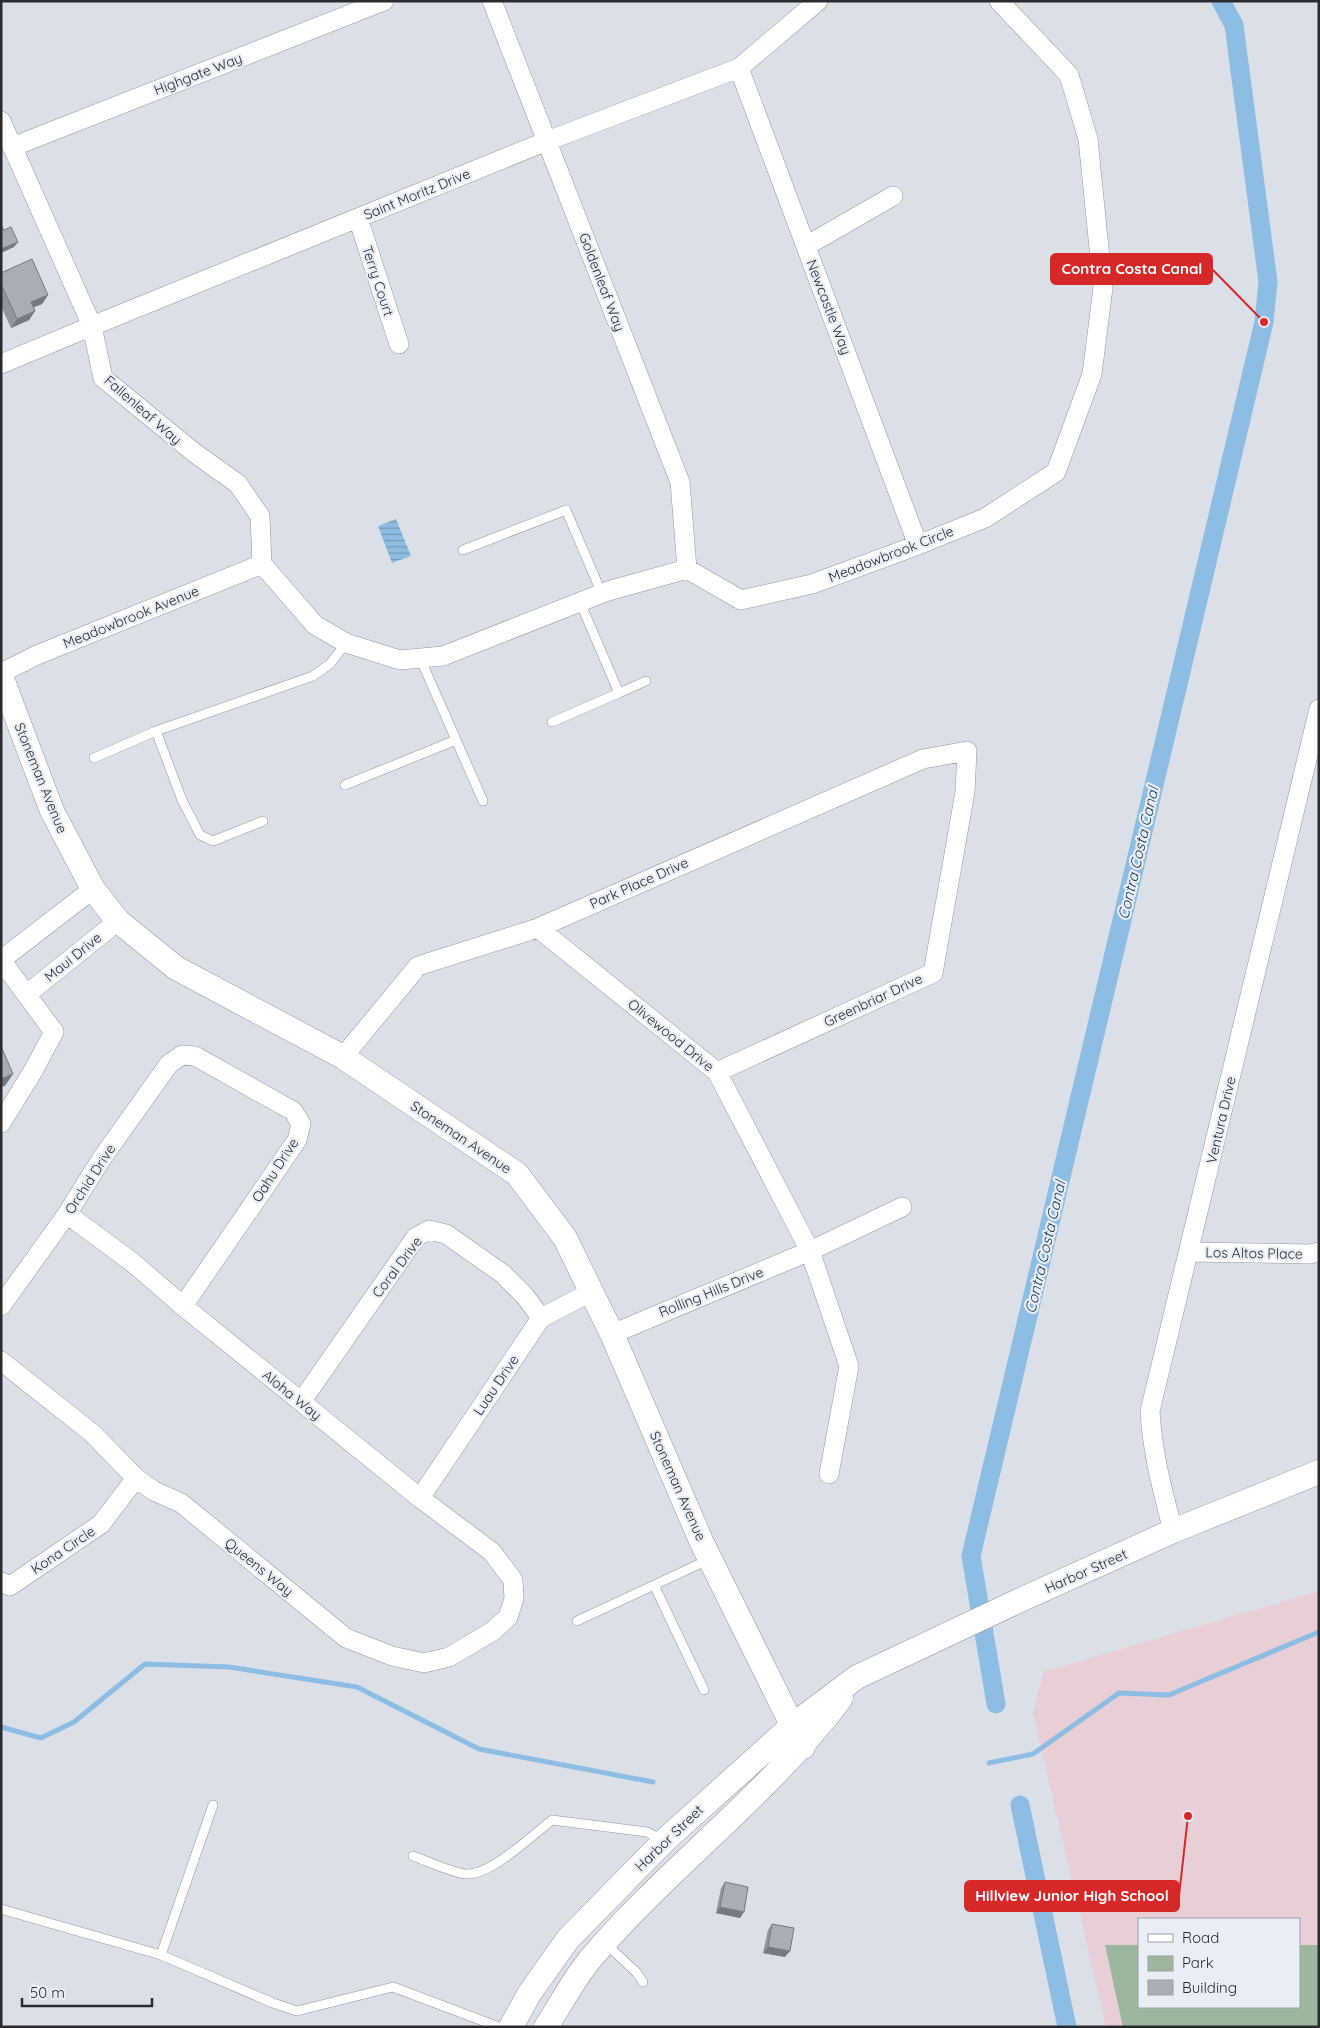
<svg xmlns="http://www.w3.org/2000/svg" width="1320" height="2028" viewBox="0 0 1320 2028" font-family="Quicksand,sans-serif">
<defs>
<pattern id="water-rules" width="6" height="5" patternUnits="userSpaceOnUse" patternTransform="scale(1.25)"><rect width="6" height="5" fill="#8dbde2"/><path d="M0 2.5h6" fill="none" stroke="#739ab8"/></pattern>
</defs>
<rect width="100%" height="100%" fill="#dbe0e8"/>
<path fill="#e8ced5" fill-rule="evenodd" d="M1319,1591V2027H1106L1033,1713L1043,1672ZM1139,1919H1299V2007H1139Z"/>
<path fill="#9db79e" d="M1105,1945H1139V2007H1299V1945H1319V2027H1123Z"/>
<path fill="url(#water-rules)" d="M396,519L411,556L392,563L378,526Z"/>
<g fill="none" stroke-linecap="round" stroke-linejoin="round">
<path stroke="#8dbde2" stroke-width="5" d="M1,1727L41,1738L74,1722L145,1664L229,1667L357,1687L479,1749L653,1782
M989,1763L1033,1754L1119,1693L1169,1695L1319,1632"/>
<path stroke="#8dbde2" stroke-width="19" d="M996,1704L971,1556L1264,322L1268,282L1234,25L1221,1
M1020,1805L1067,2027"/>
<g stroke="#92969e" stroke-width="10">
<path id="service" d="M463,550L566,510L602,594
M420,658L483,801
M619,693L646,681
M552,722L619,693L580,602
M156,731L182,800L200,835L213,841L263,821
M94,758L156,731L313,676L330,664L346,643
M345,785L456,740
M654,1585L704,1690
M577,1621L710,1559
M213,1805L161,1955L273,2003L297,2011L393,1987L499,2027
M413,1856C425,1860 457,1875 468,1874C492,1874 533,1835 552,1820L647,1832L664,1841
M1,1909L161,1955
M605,1943L636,1972L643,1982"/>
</g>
<g stroke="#92969e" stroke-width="20">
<path id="minor" d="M492,1L680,482L687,569
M739,68L918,545
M1,121L92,326L103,378L196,454L238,484L260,516L262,564
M12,147L384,1
M358,218L399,344
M806,246L893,196
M1,364L92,326L547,141L739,68L818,1
M262,564L315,625L346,643L400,660L443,656L608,591L687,569L741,600L812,584L918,545L985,518L1056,472L1092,374L1103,288L1088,139L1069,75L999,1
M1,673L37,655L262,564
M538,928L717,1072L810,1251L849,1366L829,1474
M1,960L54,1032L33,1071L1,1123
M1,960L93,889
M27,994L118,921
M343,1057L418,966L538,928L923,759L967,751L965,792L933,973L717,1072
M1189,1252L1310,1254L1319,1252
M1,1306L67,1214L102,1158L169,1064L182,1055L195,1056L293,1111L301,1124L297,1140L183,1306
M612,1334L810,1251L902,1207
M1,1361L92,1433L136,1478L154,1491L181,1503L346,1638L392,1656L424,1663L449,1657L493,1631L508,1617L514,1599L513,1580L492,1552L420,1498L183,1306L132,1262L67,1214
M301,1402L416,1237L429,1230L446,1234L503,1274L525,1296L541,1318
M420,1498L541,1318L591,1292
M1173,1531C1163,1492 1152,1452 1150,1411L1319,709
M1,1582L10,1586L101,1524L136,1478"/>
</g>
<g stroke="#92969e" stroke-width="25">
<path id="tertiary" d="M1,676L52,811L93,889L118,921L176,968L343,1057L517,1174L565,1238L612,1334L702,1543L803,1747
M511,2027L529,1994L568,1939L664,1841L793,1725L857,1677L1016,1602L1173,1531L1319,1472
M546,2027C561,2004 574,1978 592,1957C670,1866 769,1794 841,1698"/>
</g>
<use href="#service" stroke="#fff" stroke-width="9"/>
<use href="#minor" stroke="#fff" stroke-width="19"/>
<use href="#tertiary" stroke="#fff" stroke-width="24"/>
</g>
<path fill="#91959c" d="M1,273L48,295L42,304L34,307L35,311L29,320L11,328L1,306Z
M725,1882L740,1918L716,1913L721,1888Z
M772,1924L785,1957L763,1953L768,1930Z"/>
<path fill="#76797f" d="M18,242L14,247L1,253V249Z
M48,295L42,304L25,311L31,302Z
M35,311L29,320L11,328L17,319Z
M13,1074L5,1086L1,1087V1079Z
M720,1907L744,1912L740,1918L716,1913Z
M768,1947L790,1951L785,1957L763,1953Z"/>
<path fill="#a9adb5" stroke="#76797f" d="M1,225L4,230L11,227L18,242L1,249Z
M32,259L48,295L31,302L35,311L17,319L1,284V273Z
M1,1046L13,1074L1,1079Z
M725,1882L748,1887L744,1912L720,1907Z
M772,1924L794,1928L790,1951L768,1947Z"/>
<g text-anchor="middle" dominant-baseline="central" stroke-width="4.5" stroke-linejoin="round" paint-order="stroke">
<g font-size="14" fill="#2a2b2e" stroke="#e9edf5">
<text transform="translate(198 74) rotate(-21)">Highgate Way</text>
<text transform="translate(417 194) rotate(-22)">Saint Moritz Drive</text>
<text transform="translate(378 281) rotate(72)">Terry Court</text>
<text transform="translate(602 282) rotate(69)">Goldenleaf Way</text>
<text transform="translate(829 307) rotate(69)">Newcastle Way</text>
<text transform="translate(143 410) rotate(41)">Fallenleaf Way</text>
<text transform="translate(891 554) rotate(-21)">Meadowbrook Circle</text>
<text transform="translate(131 617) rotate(-22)">Meadowbrook Avenue</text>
<text transform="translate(41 778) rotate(68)">Stoneman Avenue</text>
<text transform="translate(639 883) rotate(-24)">Park Place Drive</text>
<text transform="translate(73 957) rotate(-39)">Maui Drive</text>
<text transform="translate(873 1000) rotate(-25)">Greenbriar Drive</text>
<text transform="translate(671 1035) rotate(39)">Olivewood Drive</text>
<text transform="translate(1221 1120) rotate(-77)">Ventura Drive</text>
<text transform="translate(461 1137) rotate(34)">Stoneman Avenue</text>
<text transform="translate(275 1170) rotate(-57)">Oahu Drive</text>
<text transform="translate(90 1179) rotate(-57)">Orchid Drive</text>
<text transform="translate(1254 1253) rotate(1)">Los Altos Place</text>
<text transform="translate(397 1267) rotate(-53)">Coral Drive</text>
<text transform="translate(711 1292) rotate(-22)">Rolling Hills Drive</text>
<text transform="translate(496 1385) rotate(-56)">Luau Drive</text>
<text transform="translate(292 1395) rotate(39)">Aloha Way</text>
<text transform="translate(678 1486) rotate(66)">Stoneman Avenue</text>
<text transform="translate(63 1550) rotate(-34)">Kona Circle</text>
<text transform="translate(259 1567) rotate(39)">Queens Way</text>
<text transform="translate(1086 1571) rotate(-24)">Harbor Street</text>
<text transform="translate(669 1838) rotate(-44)">Harbor Street</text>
</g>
<g font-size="15" font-style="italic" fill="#133952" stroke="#e9edf5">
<text transform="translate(1138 853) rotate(-77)">Contra Costa Canal</text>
<text transform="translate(1045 1247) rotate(-77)">Contra Costa Canal</text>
</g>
</g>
<path fill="none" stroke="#d62828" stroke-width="2" d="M1264 322L1212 269M1188 1816L1179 1896"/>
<g fill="#d62828" stroke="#e9edf5" stroke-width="2">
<circle cx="1264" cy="322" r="5"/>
<circle cx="1188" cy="1816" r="5"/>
</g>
<g fill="#d62828" stroke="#d62828" stroke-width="2">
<rect x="1051" y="254" width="161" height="30" rx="5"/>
<rect x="965" y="1881" width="214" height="30" rx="5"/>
</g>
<g font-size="15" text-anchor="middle" font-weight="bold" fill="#fff">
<text x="1132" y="274">Contra Costa Canal</text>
<text x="1072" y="1901">Hillview Junior High School</text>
</g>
<rect width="1320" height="2028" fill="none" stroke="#2a2b2e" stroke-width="5"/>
<rect x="1138" y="1918" width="162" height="90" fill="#e9edf5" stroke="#9d9fa5"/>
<rect x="1148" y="1934" width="25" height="8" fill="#ffffff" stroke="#9d9fa5"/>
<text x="1182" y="1943" font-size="15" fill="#2a2b2e">Road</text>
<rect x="1148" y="1956" width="25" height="15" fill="#9db79e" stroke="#9d9fa5"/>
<text x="1182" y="1968" font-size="15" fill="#2a2b2e">Park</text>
<rect x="1148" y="1980" width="25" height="15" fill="#a9adb5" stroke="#9d9fa5"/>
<text x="1182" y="1993" font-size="15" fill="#2a2b2e">Building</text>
<path d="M22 1998v8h130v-8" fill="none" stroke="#2a2b2e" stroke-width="2.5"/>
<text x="30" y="1998" font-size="15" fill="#2a2b2e" stroke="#e9edf5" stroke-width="4" paint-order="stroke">50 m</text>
</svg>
